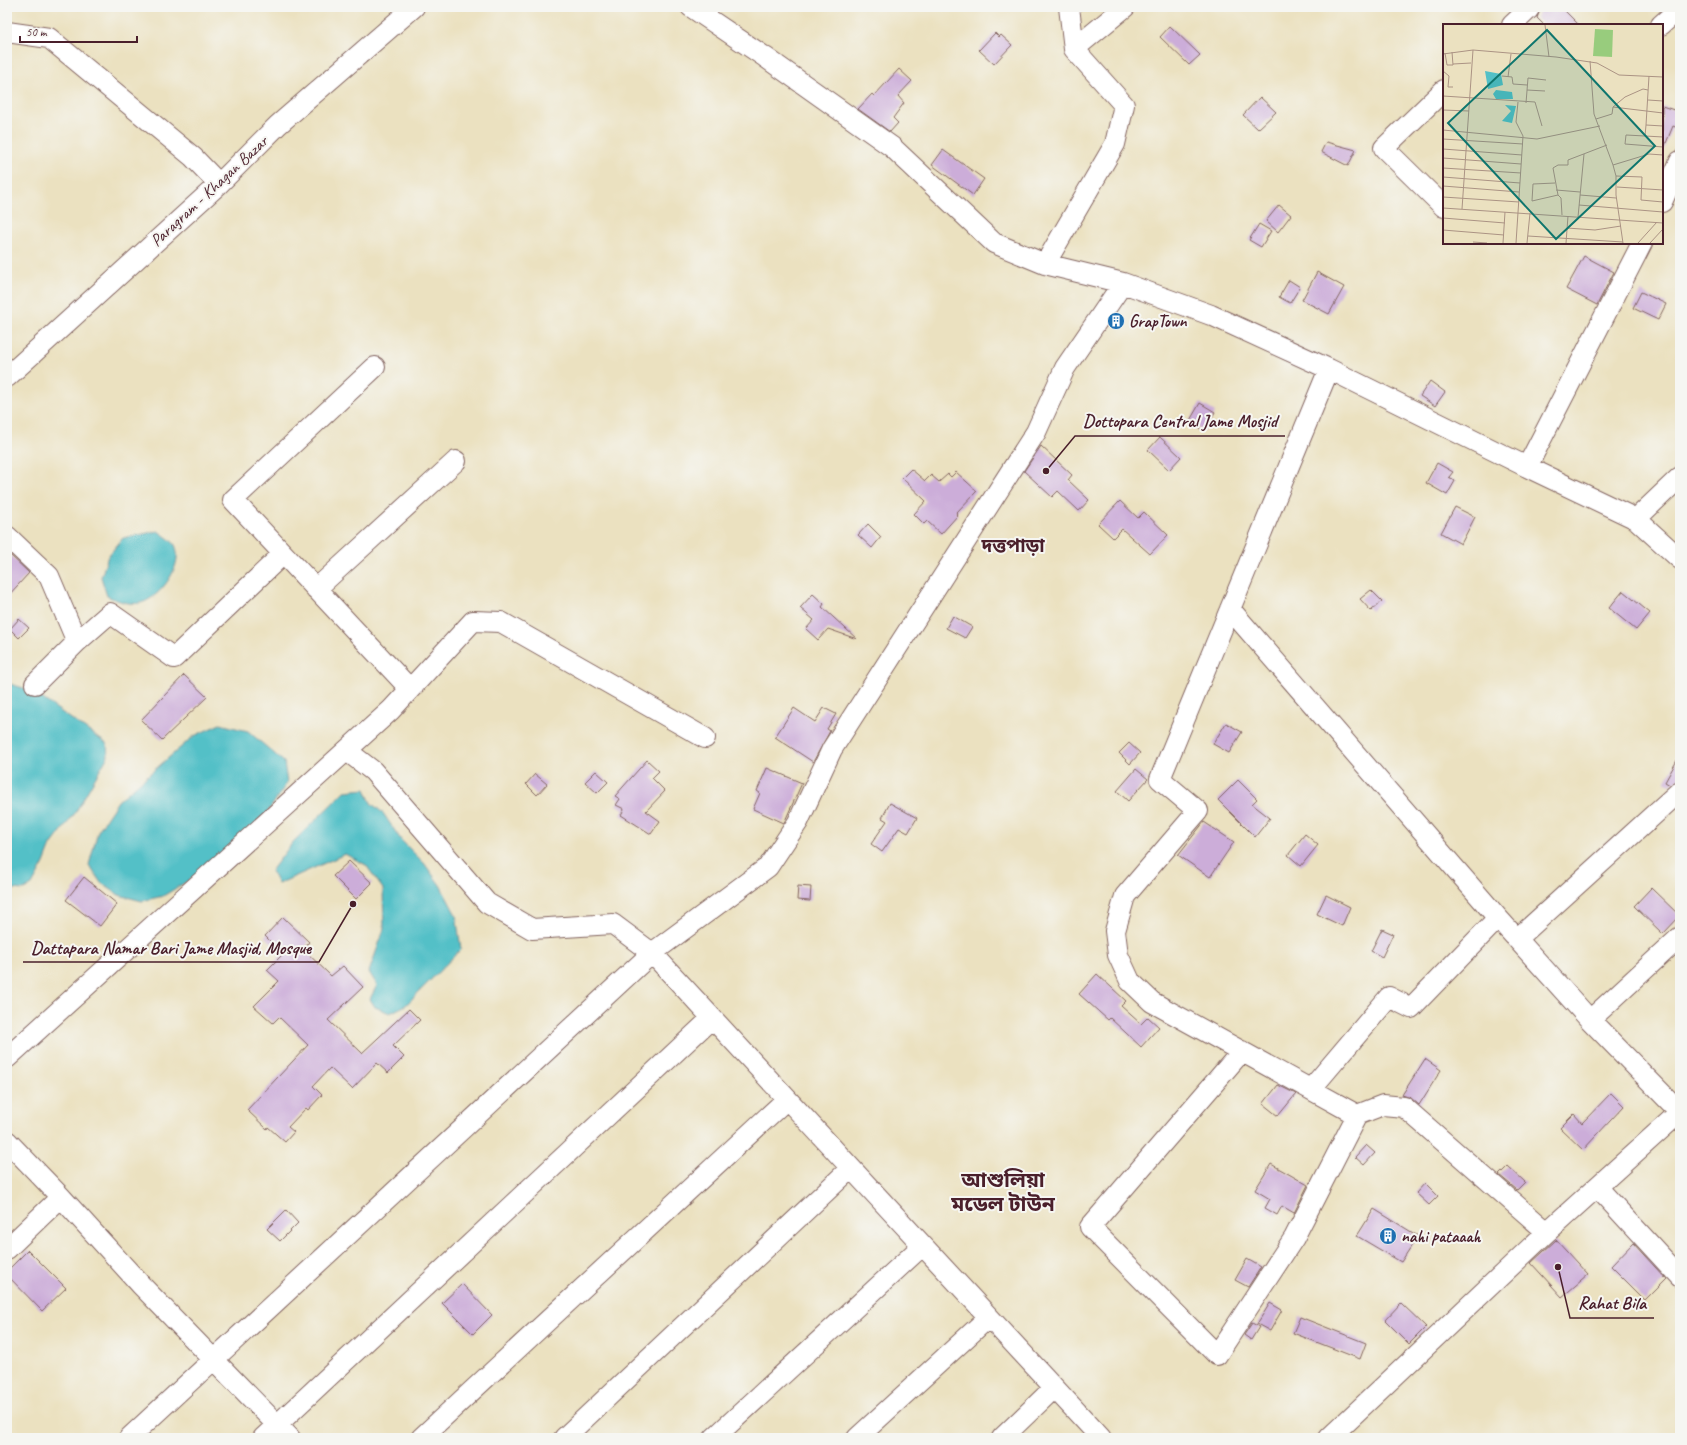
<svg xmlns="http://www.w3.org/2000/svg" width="1687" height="1445" viewBox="0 0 1687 1445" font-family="Caveat,'Noto Sans Bengali',sans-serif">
<rect width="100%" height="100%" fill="#f6f6f2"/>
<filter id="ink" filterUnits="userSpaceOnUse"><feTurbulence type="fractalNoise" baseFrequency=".025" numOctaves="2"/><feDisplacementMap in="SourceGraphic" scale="8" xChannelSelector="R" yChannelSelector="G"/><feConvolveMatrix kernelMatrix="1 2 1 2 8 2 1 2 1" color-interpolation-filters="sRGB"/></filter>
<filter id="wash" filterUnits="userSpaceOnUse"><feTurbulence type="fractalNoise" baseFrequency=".012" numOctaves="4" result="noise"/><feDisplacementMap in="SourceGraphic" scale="16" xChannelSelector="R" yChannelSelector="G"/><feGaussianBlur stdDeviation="0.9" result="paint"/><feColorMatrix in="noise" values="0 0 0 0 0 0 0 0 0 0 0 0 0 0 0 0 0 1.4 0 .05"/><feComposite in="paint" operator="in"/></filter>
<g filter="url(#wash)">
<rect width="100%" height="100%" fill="#ebe1c0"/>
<path fill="#52c0c7" stroke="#4e7079" d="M158,531C163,535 172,540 175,545C184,564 163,593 146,601C134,607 118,601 107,596L101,577L108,556L123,538Z
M7,683L30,690L107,744L108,756L75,813L51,845L44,863L32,885L24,890L10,889L7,886Z
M220,724L248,731L284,762L287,783L265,816L196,876L163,896L142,901L119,895L101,883L89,865L98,831L118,801L194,736Z
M365,789L371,803L383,813L401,840L424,863L440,885L456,915L461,949L406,1005L390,1013L375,1007L370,999L377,985L369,972L384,929L383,889L366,865L345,854L278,884L271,871L293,842L345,791Z"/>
<g id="blocks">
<path fill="#ccadd9" d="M1541,7H1561L1579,25H1544L1537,18Z
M1170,26L1200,55L1189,65L1160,37Z
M995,33L999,37L1001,35L1012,45L994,64L979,50Z
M899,69L912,81L898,96L904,103L893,118L898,123L890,132L858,109L872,94L874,96Z
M1260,97L1276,112L1258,129L1243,115Z
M1662,106L1680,112V129L1673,126L1662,153Z
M1326,142L1356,150L1348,166L1321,152Z
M943,150L984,179L973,195L932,165Z
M1279,205L1291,215L1278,232L1266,221Z
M1259,224L1271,231L1261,247L1249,240Z
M1584,256L1614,272L1597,305L1566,289Z
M1317,272L1344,287L1329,314L1302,300Z
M1289,280L1300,287L1290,303L1279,297Z
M1641,292L1666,304L1658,320L1633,308Z
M1430,381L1445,392L1435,406L1420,396Z
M1200,403L1215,412L1204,431L1189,422Z
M1160,437L1181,457L1169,470L1148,450Z
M1041,446L1072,475L1068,480L1089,500L1079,511L1058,491L1052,497L1024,471Z
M1437,463L1453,472L1449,477L1455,481L1447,495L1426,483Z
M911,469L925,481L931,475L939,482L948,474L951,477L956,472L977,491L956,513L958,515L941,534L927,521L924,524L914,514L926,501L902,478Z
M1120,501L1138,518L1144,512L1168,535L1150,554L1122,529L1113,538L1098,524Z
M1455,507L1475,517L1461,544L1441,533Z
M868,524L881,537L872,548L858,535Z
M7,552L29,573L7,597Z
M1371,590L1382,601L1371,611L1360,599Z
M1623,591L1650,613L1636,630L1609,608Z
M813,594L824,604L822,607L857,639L828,629L818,640L806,629L814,620L800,608Z
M953,616L972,627L965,638L946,628Z
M19,619L29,628L19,638L10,629Z
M184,675L207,697L162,740L141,720Z
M794,708L815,722L824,708L836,714L827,729L830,731L813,762L775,737Z
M1226,723L1242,732L1229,753L1213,744Z
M1129,743L1140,753L1130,764L1119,753Z
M1680,755V780L1670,785L1665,782Z
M647,760L659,771L652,778L665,791L646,811L660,821L651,834L621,815L624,809L616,805L620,799L615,796Z
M767,768L802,783L784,823L753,809L760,793L757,791Z
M1136,769L1148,779L1128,801L1117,791Z
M596,771L608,782L597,793L585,782Z
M535,774L547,784L537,795L526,784Z
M1238,780L1257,799L1252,804L1270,818L1255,837L1218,800Z
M890,803L917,818L908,833L899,828L882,852L871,844L887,821L882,818Z
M1204,822L1234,842L1210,877L1178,855Z
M1305,834L1318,845L1301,866L1288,855Z
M349,861L372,883L356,899L333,876Z
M84,877L117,904L100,926L66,900Z
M798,886L811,887L810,901L797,900Z
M1651,888L1680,916L1663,934L1634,906Z
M1326,895L1350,907L1342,926L1317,914Z
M283,917L309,942L303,949L331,976L343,966L363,987L328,1020L362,1053L409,1009L420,1020L393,1046L404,1057L388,1073L377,1063L352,1089L330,1068L313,1086L322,1095L308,1110L306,1108L288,1127L294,1132L285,1142L268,1127L267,1129L247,1110L308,1045L279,1017L273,1023L254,1006L279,981L267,970L283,954L265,936Z
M1382,929L1393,934L1382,957L1371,951Z
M1097,974L1126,1001L1121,1006L1141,1024L1148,1017L1159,1027L1141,1047L1110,1018L1108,1020L1079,994Z
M1425,1059L1441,1070L1419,1105L1411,1098L1402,1095Z
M1278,1085L1296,1094L1278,1116L1263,1104Z
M1611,1093L1624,1106L1583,1150L1560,1128L1574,1114L1582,1123Z
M1366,1145L1375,1153L1364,1165L1355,1157Z
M1271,1164L1308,1185L1294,1213L1282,1206L1277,1215L1265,1208L1270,1199L1255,1190Z
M1508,1166L1525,1182L1517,1190L1499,1175Z
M1425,1183L1438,1196L1429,1205L1416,1193Z
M1374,1209L1418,1236L1401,1262L1357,1236Z
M286,1210L298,1223L280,1241L267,1229Z
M1556,1240L1588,1275L1562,1297L1531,1263Z
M1633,1243L1666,1279L1645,1300L1611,1266Z
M28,1250L66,1288L42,1311L7,1275V1271Z
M1247,1259L1261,1267L1248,1287L1235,1280Z
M462,1284L492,1315L473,1334L442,1303Z
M1270,1303L1282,1310L1270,1331L1257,1324Z
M1401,1303L1426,1327L1409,1344L1385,1320Z
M1300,1317L1366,1343L1360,1359L1293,1333Z
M1252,1323L1259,1327L1251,1340L1244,1335Z"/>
</g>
</g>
<g filter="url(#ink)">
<use href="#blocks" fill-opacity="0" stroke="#82635f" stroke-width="1"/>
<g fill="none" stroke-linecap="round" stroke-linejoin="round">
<g stroke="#82635f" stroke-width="22">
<path id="minor" d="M691,7L765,57L892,147L994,243L1045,264L1123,283L1211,315L1329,369L1527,467
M1069,7L1074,49
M1512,25L1529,9
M1661,25L1680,8
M7,32L49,38L193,157L219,184
M1444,90L1384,148L1444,207
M1662,202L1680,161
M1642,243L1527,467L1636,519L1680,559
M1045,264L1115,144L1124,105L1074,49L1125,7
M375,367L233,500L410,689
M1329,369L1160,779L1198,811L1125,896L1115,931L1118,955L1130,981L1152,1002L1357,1115L1383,1105L1404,1107L1547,1232
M7,377L219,184L278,125L414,7
M1636,519L1680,477
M7,536L49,576L77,642
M316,589L456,461
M1230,609L1498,918L1590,1020L1680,1112
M35,684L77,642L110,613L174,658L283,554
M347,751L373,771L487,903L532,929L613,924L652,953L1101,1438
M1517,939L1680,791
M1590,1020L1680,937
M1242,1051L1090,1227L1217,1355L1294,1238L1357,1115
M7,1058L391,710L473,621L501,622L705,738
M1311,1089L1389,997L1411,1008L1498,918
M7,1141L61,1197L141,1285L290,1438
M1598,1188L1680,1277
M7,1249L61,1197
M129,1438L652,953L768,867L798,822L832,749L1036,432L1065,368L1123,283
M263,1438L712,1018
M421,1438L787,1099
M564,1438L851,1168
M714,1438L922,1246
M857,1438L989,1317
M1002,1438L1054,1388
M1329,1438L1547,1232L1680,1112"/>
</g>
<use href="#minor" stroke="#fff" stroke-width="20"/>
</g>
</g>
<defs>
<g id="building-disc" transform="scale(0.9)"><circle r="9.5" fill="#1f6fb2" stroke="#f6f6f2"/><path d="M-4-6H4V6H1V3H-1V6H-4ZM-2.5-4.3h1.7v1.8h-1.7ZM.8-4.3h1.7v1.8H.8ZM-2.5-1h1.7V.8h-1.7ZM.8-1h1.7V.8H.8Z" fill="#fff"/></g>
</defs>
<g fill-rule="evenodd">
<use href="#building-disc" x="1116" y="321"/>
<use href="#building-disc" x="1388" y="1236"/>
</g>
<g text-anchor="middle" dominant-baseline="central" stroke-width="4" stroke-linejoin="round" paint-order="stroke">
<g font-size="17" fill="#4a1f2b" stroke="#f6f6f2">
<text transform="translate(209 191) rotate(-43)">Paragram - Khagan Bazar</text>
</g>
<g font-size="17" font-weight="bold" fill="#4a1f2b" stroke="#f6f6f2" text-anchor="start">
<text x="1129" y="321">GrapTown</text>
<text x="1401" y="1236">nahi pataaah</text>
</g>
<g font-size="19" font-weight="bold" fill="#4a1f2b" stroke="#f6f6f2">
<text x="1013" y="546">দত্তপাড়া</text>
</g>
<g font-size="21" font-weight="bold" fill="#4a1f2b" stroke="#f6f6f2">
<text x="1003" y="1180">আশুলিয়া<tspan x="1003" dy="24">মডেল টাউন</tspan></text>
</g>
</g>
<g transform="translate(1443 24)">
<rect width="220" height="220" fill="#ebe1c0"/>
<path d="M152,5L170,6L169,33L150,32Z" fill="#98cc7d"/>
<path d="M42,47L58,50L60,61L45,65ZM53,66L69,68L70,75H53L50,70ZM62,81L73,82L69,99L59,97L68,87Z" fill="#52c0c7"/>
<path fill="none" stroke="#ab9384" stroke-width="1" d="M102,1L106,33M2,29L4,41H10L9,28M0,30L30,26L113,33L154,39L176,51L220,53M147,37L151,90L170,141M10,40L28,39M0,47L6,52L5,63H10M59,52L69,53L70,60L84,61M206,52L203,101L220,102M65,53L68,30M84,66L102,67M0,72L92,78L99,102M205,76L220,77M83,79L85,54L103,56M170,83L182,73L200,65L205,66M0,86L26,87M153,95L169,90L170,83L220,89M203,101L202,112L220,113M0,106L94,115L157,102M202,112L183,111L182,120L220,123M0,115L80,120M0,125L79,131M0,134L78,140M0,144L78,149M173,152L199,153L198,176L220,178M0,153L77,159M112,159L90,160L89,177L115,171M0,162L76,168M174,163L220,166M113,166L137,168M137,171L173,174M0,173L76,178M136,181L220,188M0,184L220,199M19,185L30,26M119,191L118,174L115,171L110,144L115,141H125V136L164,121M135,193L141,130M0,194L62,199M124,204L152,206L178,202M0,206L61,211M85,212L180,218M30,218L44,219M60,219L62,188M73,219L80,112L73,98L75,78M84,219L87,189M123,219L125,192M180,219L173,171V152L170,141L206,130L220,131M195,219L214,198M207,219L220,205"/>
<path fill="#0f766e" fill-opacity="0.15" stroke="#0f766e" stroke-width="2" d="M104,6L212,122L113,215L5,99Z"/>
<rect width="220" height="220" fill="none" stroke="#4a1f2b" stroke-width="2"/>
</g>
<path fill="none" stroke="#4a1f2b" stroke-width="1.5" d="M1046 471L1075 436H1285M353 904L319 962H23M1558 1267L1570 1318H1654"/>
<g fill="#4a1f2b" stroke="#f6f6f2" stroke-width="1.5">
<circle cx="1046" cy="471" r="4"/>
<circle cx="353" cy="904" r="4"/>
<circle cx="1558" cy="1267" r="4"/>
</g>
<g font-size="18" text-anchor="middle" font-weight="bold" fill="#4a1f2b" stroke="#f6f6f2" stroke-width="4" stroke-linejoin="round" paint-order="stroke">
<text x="1180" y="427">Dottopara Central Jame Mosjid</text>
<text x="171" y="954">Dattapara Namar Bari Jame Masjid, Mosque</text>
<text x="1612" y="1309">Rahat Bila</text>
</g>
<rect width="1687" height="1445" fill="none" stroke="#f6f6f2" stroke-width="24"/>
<path d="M20 36v6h117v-6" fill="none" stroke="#4a1f2b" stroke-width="2"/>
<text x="26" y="36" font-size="12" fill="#4a1f2b" stroke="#f6f6f2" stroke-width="3" paint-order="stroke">50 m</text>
</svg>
